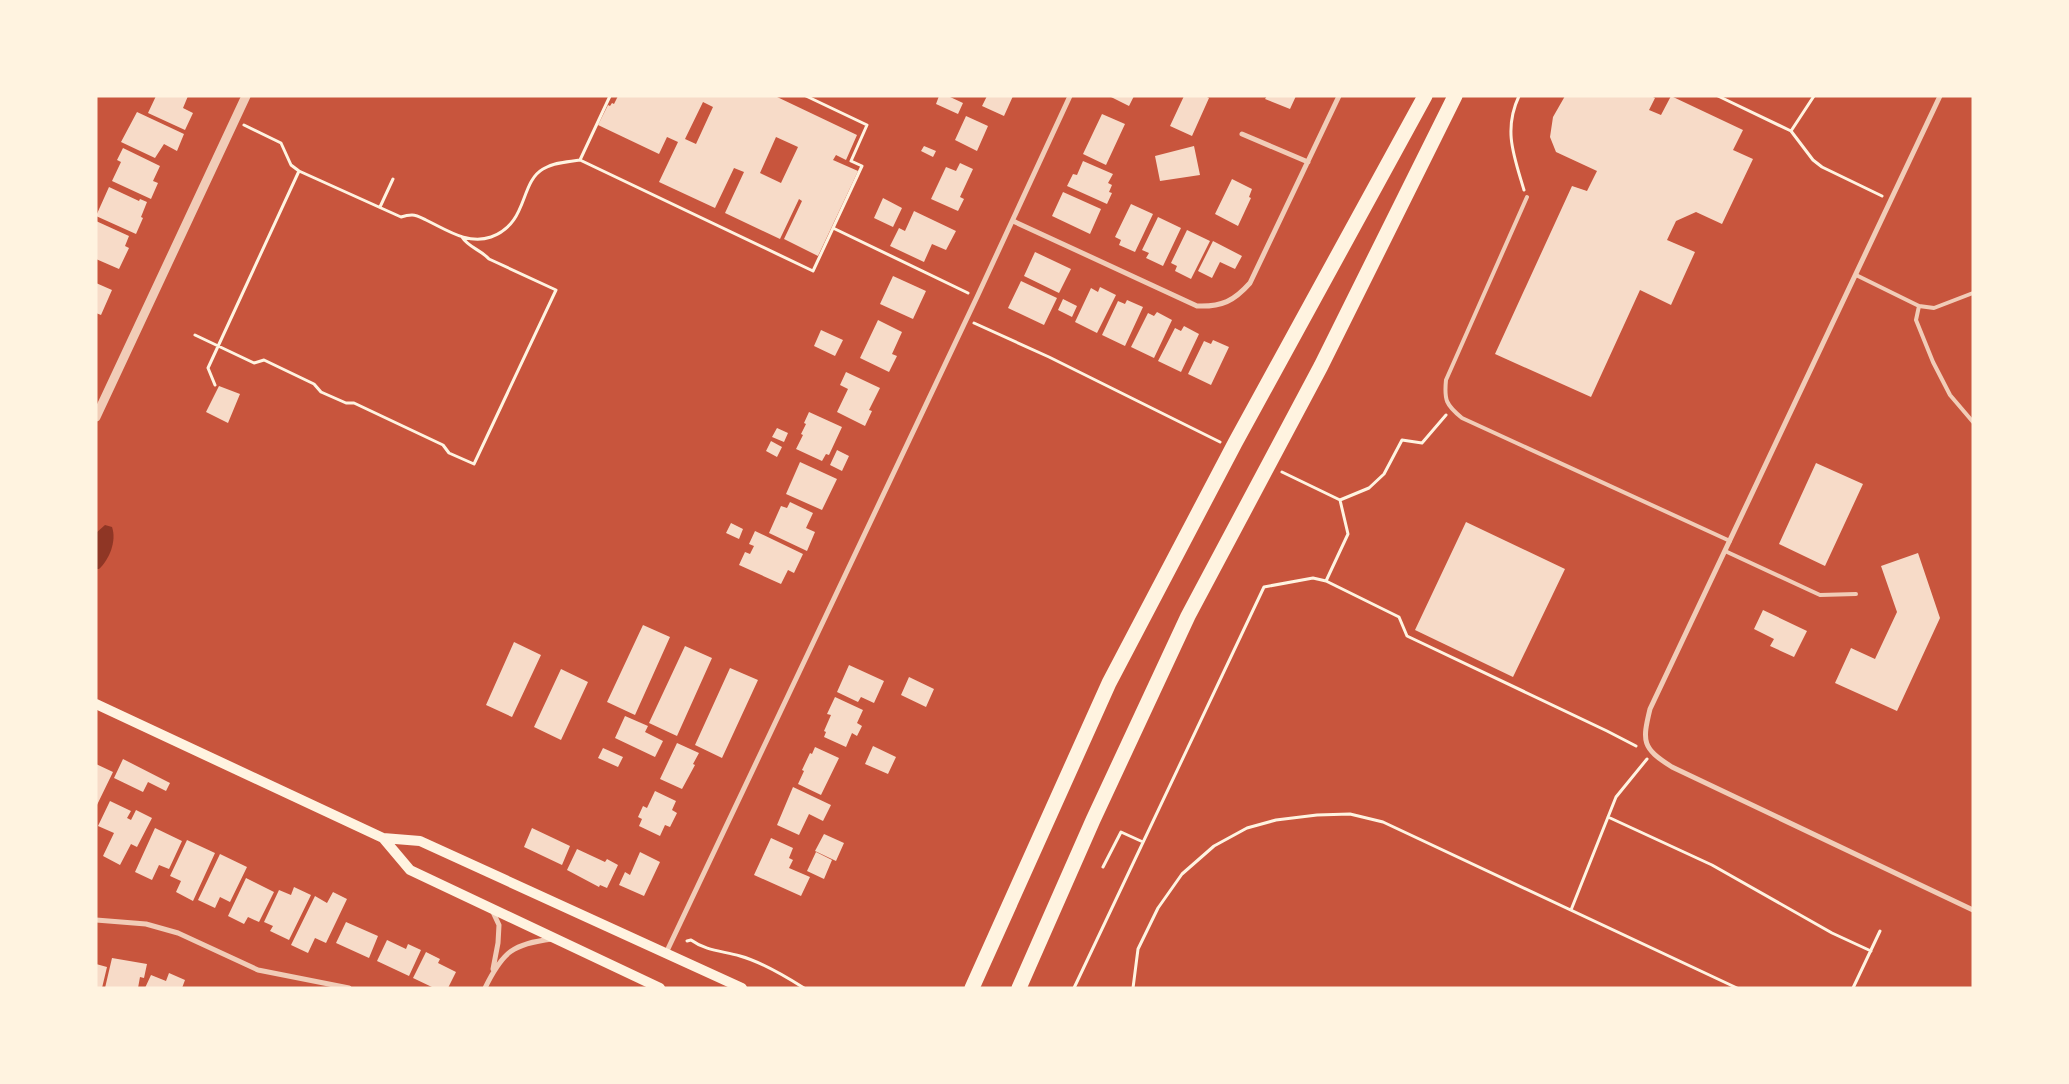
<svg xmlns="http://www.w3.org/2000/svg" width="2069" height="1084" viewBox="0 0 2069 1084" font-family="Inter,sans-serif">
<rect width="100%" height="100%" fill="#c8553d"/>
<path fill="#8f3625" d="M105,525L112,527C117,541 109,560 99,569H96V533Z"/>
<path fill="#f7dbc8" fill-rule="evenodd" d="M156,96H188L183,108L193,113L185,130L148,113Z
M618,96H775L857,135L846,160L836,155L833,160L858,171L818,256L784,239L802,201L799,199L780,239L725,213L744,172L734,168L715,208L659,182L678,142L667,137L659,154L598,125L608,105L610,106L612,103L614,104ZM703,102L713,107L696,144L685,139ZM776,137L798,147L781,183L760,173Z
M939,96H948L963,103L958,114L936,104Z
M987,96H1013L1004,116L982,106Z
M1109,96H1134L1129,106Z
M1184,96H1205L1209,98L1192,136L1170,126Z
M1267,96H1296L1290,109L1265,99Z
M1565,96H1651L1655,98L1649,110L1661,115L1671,96L1743,130L1733,150L1753,159L1722,224L1696,212L1676,221L1667,240L1695,252L1671,305L1640,290L1591,397L1495,354L1572,186L1587,191L1597,171L1556,152L1550,137L1553,117Z
M137,112L184,134L177,151L164,144L155,158L121,142Z
M1102,114L1125,124L1106,165L1083,154Z
M966,116L988,126L977,151L955,140Z
M924,146L936,151L933,157L921,151Z
M1194,146L1200,175L1160,181L1155,156Z
M123,148L160,166L153,181L158,183L151,199L112,181L121,162L117,160Z
M1083,161L1113,174L1108,183L1112,185L1109,192L1112,193L1107,204L1067,186L1073,174L1077,175Z
M960,163L973,169L960,197L964,199L958,211L931,199L946,167L956,171Z
M1232,179L1252,189L1249,197L1251,198L1238,226L1215,214Z
M109,187L139,201L140,199L147,202L141,217L143,218L136,234L96,216Z
M1063,192L1101,209L1090,234L1052,216Z
M883,198L902,208L893,227L874,218Z
M1131,204L1153,214L1135,252L1119,245L1121,240L1115,237Z
M914,211L956,231L946,250L932,244L924,262L890,246L899,228L905,231Z
M1158,217L1181,228L1163,266L1146,258L1149,253L1142,250Z
M96,221L129,236L125,246L129,248L119,269L96,259Z
M1187,230L1210,241L1191,279L1175,271L1177,266L1171,263Z
M1213,241L1242,256L1235,269L1220,262L1212,278L1198,271Z
M1035,252L1071,269L1059,293L1024,276Z
M893,276L926,291L913,319L880,304Z
M1021,281L1057,298L1044,325L1008,308Z
M96,283L112,290L101,315L96,313Z
M1100,287L1116,295L1097,333L1075,322L1091,288L1098,292Z
M1063,299L1077,306L1072,317L1058,310Z
M1127,300L1143,307L1125,346L1102,335L1118,301L1125,304Z
M1157,312L1172,320L1154,358L1131,347L1148,313L1154,316Z
M878,320L902,332L892,354L897,356L889,372L860,358Z
M1184,326L1199,334L1181,372L1158,361L1175,328L1181,331Z
M821,330L843,340L835,356L814,346Z
M1213,340L1229,347L1211,385L1188,374L1204,341L1211,344Z
M846,372L880,388L869,410L872,411L865,426L837,412L848,389L840,385Z
M219,386L240,394L228,423L206,412Z
M809,412L842,427L829,455L826,454L822,461L796,449L803,435L801,434L806,424L804,423Z
M777,428L788,433L784,442L772,437Z
M771,441L782,447L777,457L766,451Z
M837,450L849,456L842,471L830,465Z
M800,462L837,479L822,510L786,494Z
M1816,463L1863,484L1825,566L1779,544Z
M790,502L813,513L806,528L815,532L807,551L769,533L781,506L787,508Z
M1466,522L1565,569L1513,677L1415,630Z
M731,523L743,529L739,539L726,533Z
M755,531L803,554L794,573L788,570L781,584L739,565L745,552L750,554L754,546L749,544Z
M1918,553L1940,618L1897,711L1835,683L1851,648L1875,659L1897,612L1881,566Z
M1763,610L1807,631L1794,657L1770,646L1774,639L1754,629Z
M643,625L670,637L635,715L607,702Z
M514,642L541,655L512,717L486,705Z
M685,646L712,658L677,736L649,723Z
M849,665L884,681L874,703L861,697L858,702L837,692Z
M730,668L758,680L722,758L695,745Z
M561,669L588,682L561,740L534,727Z
M909,677L934,689L926,707L901,695Z
M835,697L863,710L857,723L862,726L857,736L852,733L846,747L824,737L826,732L824,731L831,715L827,714Z
M625,716L648,726L645,732L663,741L655,757L615,738Z
M677,743L699,753L693,764L695,765L682,789L660,779Z
M873,746L896,757L888,774L865,764Z
M815,747L839,758L821,795L798,784L804,771L802,770L810,753L812,754Z
M603,748L623,757L618,767L598,758Z
M123,759L170,783L166,791L148,782L143,792L114,778Z
M96,764L113,772L96,807Z
M793,787L831,805L823,821L809,814L799,835L777,825Z
M655,791L676,801L672,810L677,813L670,827L665,825L660,836L639,826L642,819L638,817L643,806L647,808Z
M110,801L131,811L127,818L131,820L136,810L152,818L137,847L131,844L120,865L103,856L114,833L98,826Z
M155,828L182,841L169,869L159,865L152,880L135,872Z
M532,828L570,846L562,865L524,847Z
M824,834L844,843L836,861L815,851Z
M771,838L793,848L789,858L793,860L789,868L810,877L801,896L754,875Z
M187,840L215,853L193,901L176,892L181,881L170,876Z
M577,849L605,862L607,859L618,865L607,888L600,885L599,887L567,870Z
M640,852L660,862L644,896L619,885L625,872L630,875Z
M816,852L832,860L824,879L807,871Z
M220,854L247,867L230,902L220,897L215,908L198,900Z
M246,878L274,892L259,922L248,917L244,924L228,916Z
M294,887L311,895L289,940L270,931L273,926L264,922L279,890L291,895Z
M333,892L347,899L326,943L315,938L308,953L291,945L315,896L327,903Z
M346,922L378,936L369,958L336,943Z
M387,940L406,949L408,944L421,950L409,976L377,961Z
M426,952L440,959L438,963L456,972L448,988H434L413,978Z
M112,958L147,964L144,978L140,977L138,988H105Z
M96,964L107,967L102,988H96Z
M169,973L185,980L182,988H145L151,975L166,981Z"/>
<g fill="none" stroke-linecap="round" stroke-linejoin="round">
<path stroke="#fff3e0" stroke-width="3" d="M1519,96C1503,130 1514,156 1524,190
M1718,96L1791,131L1813,160L1822,167L1882,196
M244,125L281,143L291,165L299,171L401,217C404,216 409,215 412,215C417,215 422,218 426,220C447,230 468,245 491,237C529,223 519,183 543,169C554,162 568,162 580,160L610,96
M1791,131L1814,96
M580,160L813,271L862,166L851,161L867,125L806,96
M380,207L393,179
M833,228L968,293
M974,323L1049,357L1220,442
M195,335L254,363L264,360L314,384L321,392L346,403H354L443,445L449,453L474,464L556,290L489,259C481,250 468,247 462,237
M215,385L208,368L299,171
M1282,472L1340,500
M1326,581L1399,617L1407,636L1607,731L1636,746
M1608,817L1712,865L1832,933L1871,951
M1103,867L1121,832L1143,842
M1571,910L1616,797L1647,759
M687,941L691,940C706,951 723,951 740,956C762,962 785,976 804,988
M1074,988L1264,587L1313,578L1326,581L1348,534L1340,500L1369,488L1384,474L1402,440L1422,443L1446,415
M1133,988L1138,949L1158,908L1182,874L1214,846L1247,828L1276,820L1317,815L1350,814L1383,822L1737,988
M1853,988L1880,931"/>
<path stroke="#f1ccb7" stroke-width="4" d="M1527,197L1446,380C1444,400 1446,405 1462,418L1730,541
M1856,275L1919,306L1934,308L1973,293
M1919,306L1916,320L1933,362L1950,395L1973,422
M1725,551L1820,595L1856,594"/>
<path stroke="#f1ccb7" stroke-width="5" d="M1940,96L1650,709C1642,742 1642,748 1672,767L1973,910
M1242,134L1308,162
M1013,221L1197,306C1222,307 1234,301 1250,283L1339,96
M492,910L499,925L498,943L493,969
M96,920L146,924L178,933L258,970L349,988
M666,953L977,297L1070,96
M485,988C503,951 513,944 552,939"/>
<path stroke="#f1ccb7" stroke-width="9" d="M96,417L246,96"/>
<path stroke="#fff3e0" stroke-width="10" d="M96,704L383,838L420,841L742,988
M383,838L410,870L660,988"/>
<path stroke="#fff3e0" stroke-width="15" d="M972,988L1109,683L1235,443L1425,96
M1019,988L1093,820L1188,616L1321,366L1455,96"/>
</g>
<rect width="2069" height="1084" fill="none" stroke="#fff3e0" stroke-width="195"/>
</svg>
